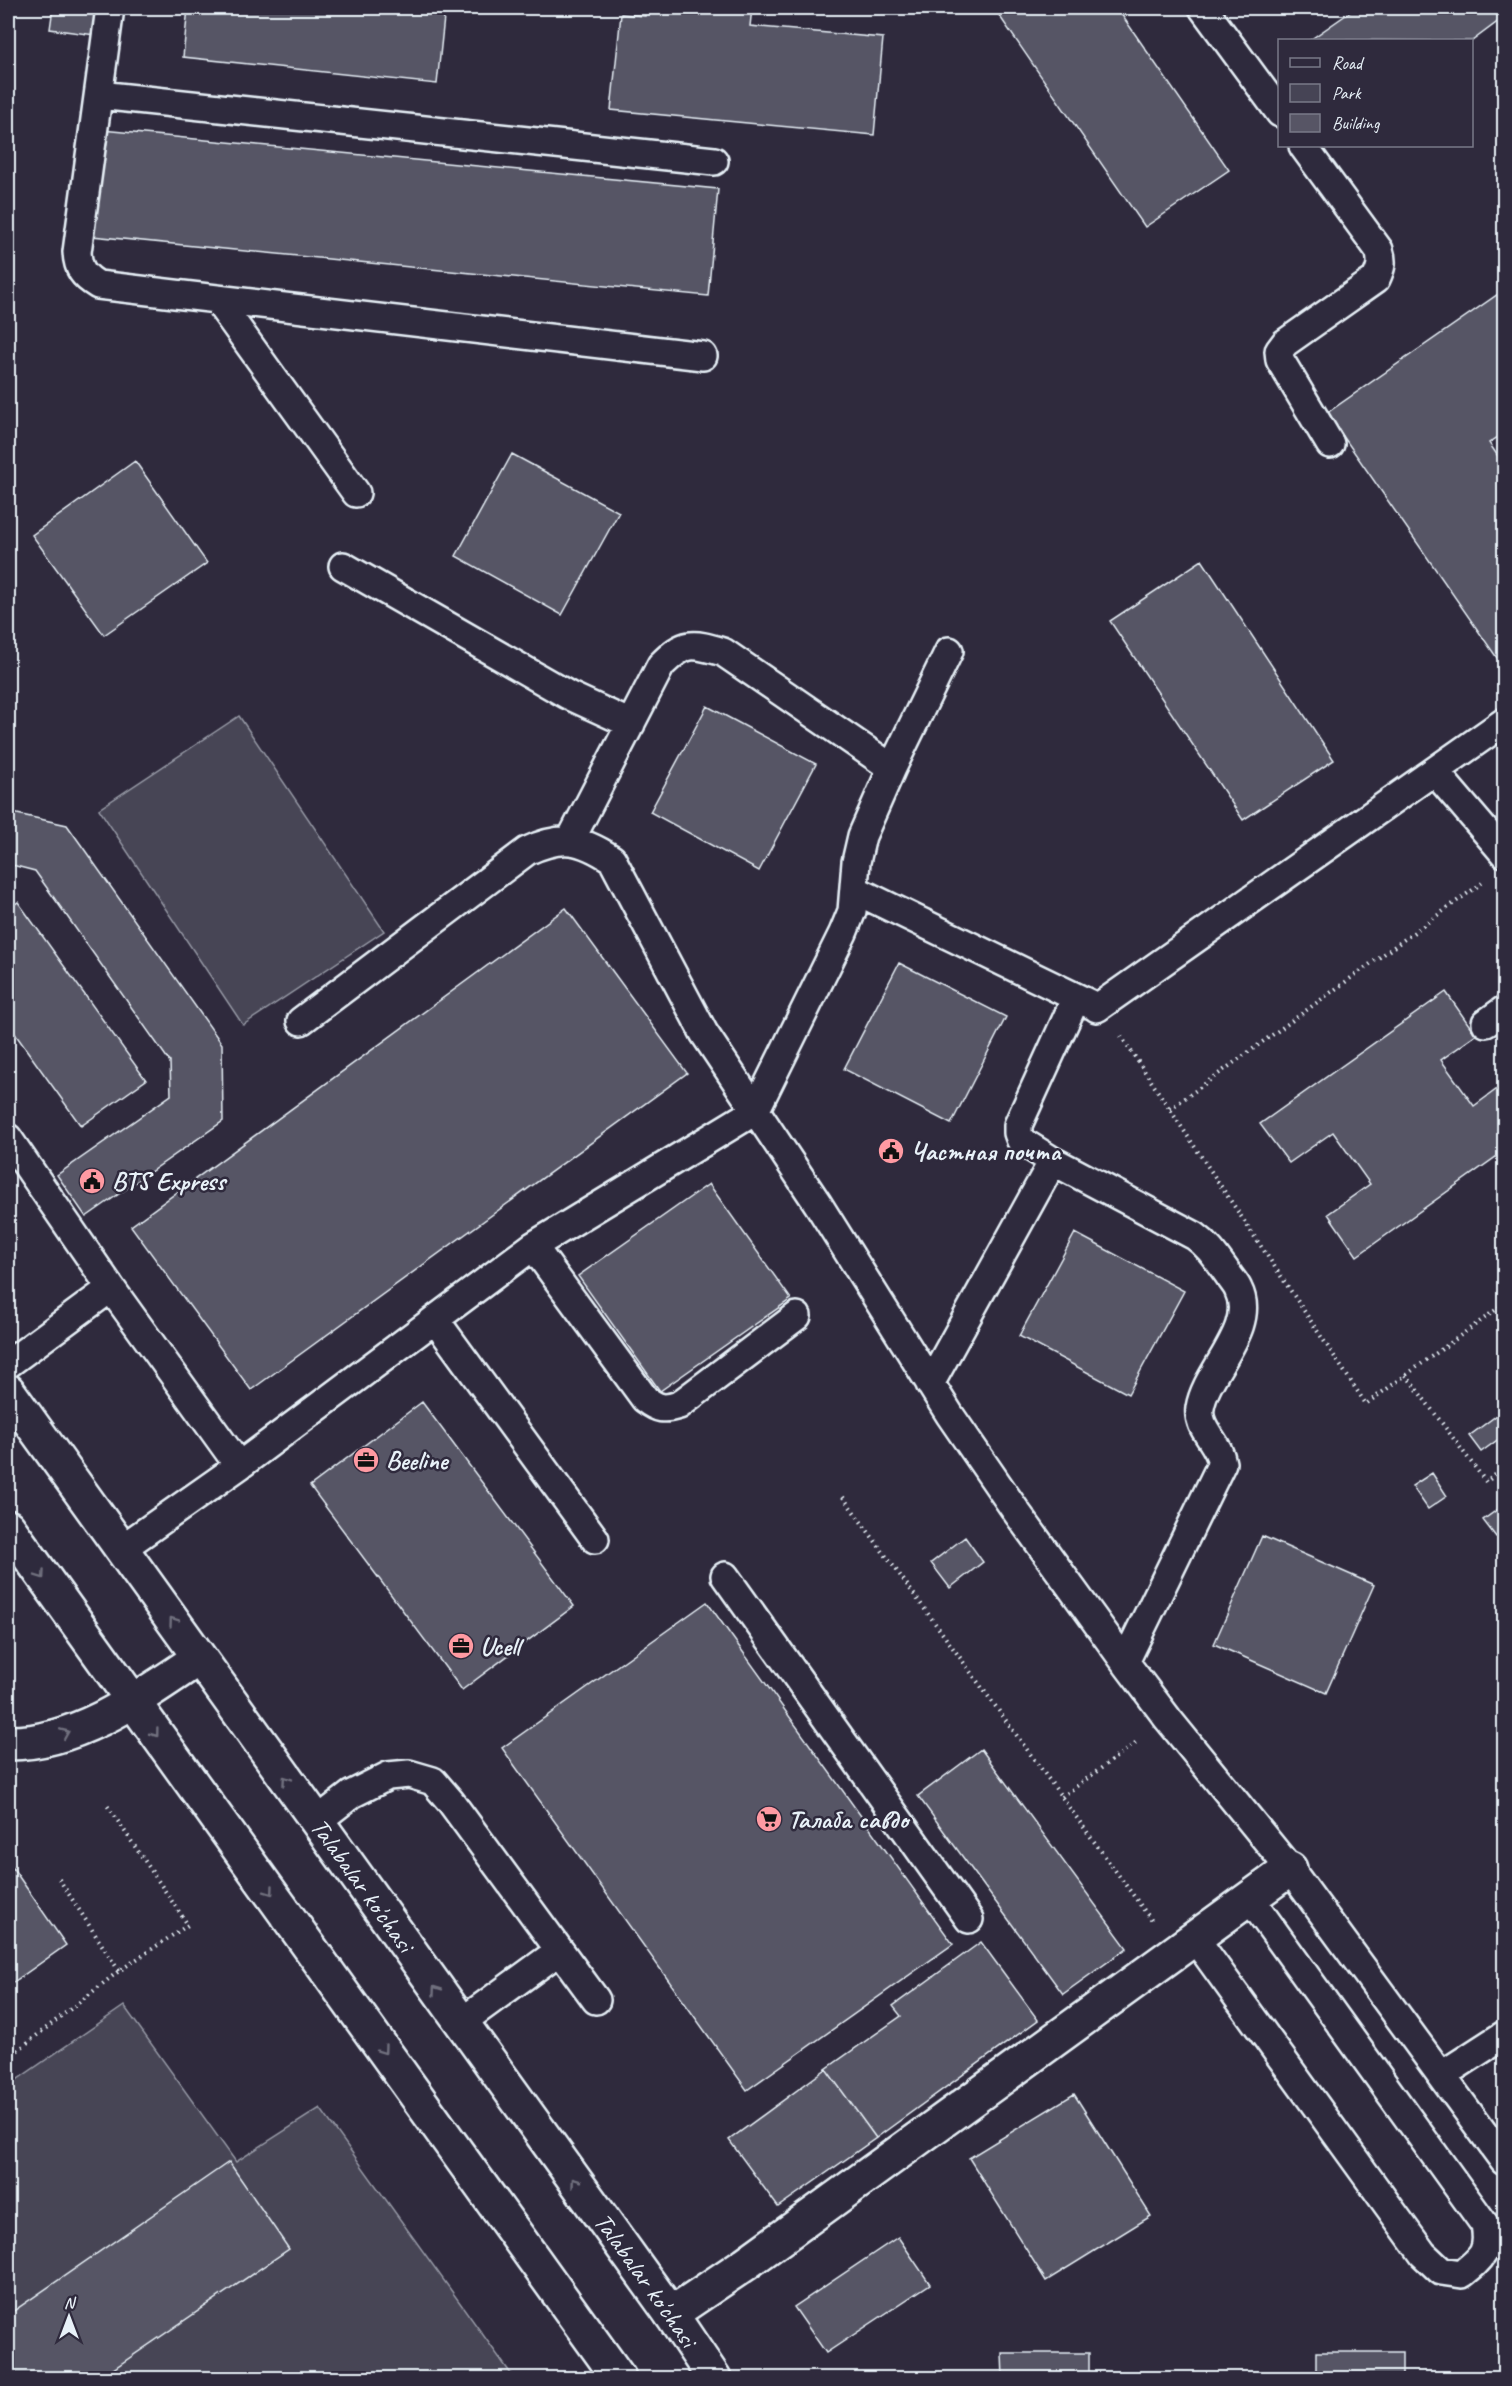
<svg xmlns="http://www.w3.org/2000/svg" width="1512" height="2386" viewBox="0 0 1512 2386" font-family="Caveat,sans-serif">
<rect width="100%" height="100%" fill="#2f2a3d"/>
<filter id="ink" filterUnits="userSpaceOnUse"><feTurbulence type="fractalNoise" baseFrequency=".0167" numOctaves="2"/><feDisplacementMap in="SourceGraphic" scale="12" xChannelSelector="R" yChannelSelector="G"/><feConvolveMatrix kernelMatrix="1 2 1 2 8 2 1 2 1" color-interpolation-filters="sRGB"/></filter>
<g filter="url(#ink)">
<path fill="#464455" stroke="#979aa6" stroke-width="1.5" d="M239,716L384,931L243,1025L99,809Z
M124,2006L236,2162L320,2108L514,2378H8V2086Z"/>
<path fill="#575565" stroke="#e8f1f8" stroke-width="1.5" d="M53,8H98L95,35L50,29Z
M188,8H445L437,84L183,57Z
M645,8H752L750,26L883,38L874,135L611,110L621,14L645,16Z
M994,8H1117L1229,170L1145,227Z
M1356,8H1504V17L1472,41L1310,40Z
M102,130L718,189L708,296L92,236Z
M1504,290V433L1489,443L1504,465V652L1497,658L1327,413Z
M512,454L619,512L562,615L456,556Z
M135,461L207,563L104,635L32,535Z
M1202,560L1334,760L1243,820L1110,621Z
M707,706L816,764L759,871L650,812Z
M8,812L67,825L222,1044L223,1121L86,1217L57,1175L171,1095L170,1062L35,871L8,864Z
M18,902L146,1080L81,1126L8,1024V909Z
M566,908L687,1073L251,1390L131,1226Z
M899,963L1006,1017L951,1124L844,1069Z
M1446,992L1476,1035L1441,1060L1474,1106L1504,1084V1151L1357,1256L1328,1214L1370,1184L1333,1132L1289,1163L1260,1124Z
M709,1184L791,1299L660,1391L578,1276Z
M1075,1233L1184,1291L1128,1394L1019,1336Z
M422,1402L574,1606L462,1690L310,1486Z
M1504,1410V1435L1481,1452L1469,1436Z
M1432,1473L1447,1496L1428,1509L1412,1486Z
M1504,1505V1531L1496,1537L1483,1520Z
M1262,1536L1374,1585L1326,1693L1214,1644Z
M965,1537L983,1562L950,1588L931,1563Z
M707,1602L953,1944L747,2090L502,1748Z
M981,1749L1127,1948L1063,1994L918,1796Z
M8,1861L66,1945L8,1986Z
M981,1942L1038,2020L876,2138L826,2069L901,2016L893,2006Z
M826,2069L876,2138L778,2207L729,2140Z
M1074,2094L1151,2216L1046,2281L969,2158Z
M229,2162L289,2249L100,2378H8V2315Z
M898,2237L930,2284L826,2353L794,2307Z
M1316,2352H1402V2378H1316Z
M1002,2353H1089V2378H1003Z"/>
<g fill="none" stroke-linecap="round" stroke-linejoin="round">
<g stroke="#e8f1f8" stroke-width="32">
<path id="lane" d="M110,8L77,252C78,269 83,276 98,285L703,356
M1203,8L1280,113
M99,95L714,161
M1303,146L1379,250C1383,262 1381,268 1376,279L1285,343L1279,351L1280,360L1330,444
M217,300L356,493
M343,566L568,695L631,724
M1435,772L1504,853
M570,841L661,665C685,641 692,643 723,652L892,768
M855,890L1092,1005
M1076,998L1018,1125V1133L1021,1141L1053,1161L1195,1236C1209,1246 1217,1259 1228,1274C1231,1279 1236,1284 1238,1289C1258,1328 1206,1370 1200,1408C1197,1429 1219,1442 1222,1463L1125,1662
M1097,1008L1504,722
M301,1021L527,851C562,835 580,838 612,859L704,1033L818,1204L950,1415L1018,1514L1125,1662L1168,1719L1290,1869L1504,2161
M1486,1023L1504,1010
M8,1138L111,1288
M533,1246L645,1399C658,1409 664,1410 679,1405L797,1316
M436,1321L595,1539
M8,1364L111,1288L239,1466
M930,1384L1053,1161
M121,1549L239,1466L533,1246L755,1111L843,933L852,911L856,862L862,836L892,768L949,651
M725,1576L969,1919
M316,1822L352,1794L388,1776L409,1774L433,1781L451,1802L596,2000
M1194,1937L1423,2254L1441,2271L1462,2274C1482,2258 1490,2252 1485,2225L1249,1897
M460,2023L559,1951
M1442,2075L1504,2035"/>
</g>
<g stroke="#e8f1f8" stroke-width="38">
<path id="street" d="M8,1743C77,1744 144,1695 199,1658
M671,2314L745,2264L1290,1869"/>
</g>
<g stroke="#e8f1f8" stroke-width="38">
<g id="secondary">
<path id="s1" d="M8,1391L671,2314L714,2378"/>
<path d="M8,1527L619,2378"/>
</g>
</g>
<path stroke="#e8f1f8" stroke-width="4" stroke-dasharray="1.5 4.5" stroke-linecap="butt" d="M1121,1036L1366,1404L1504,1304
M1170,1109L1482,883
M1406,1375L1486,1482L1504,1468
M843,1497L1152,1921
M1062,1797L1138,1741
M59,1879L119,1971
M8,2058L119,1971L188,1925L107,1805"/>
<use href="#lane" stroke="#2f2a3d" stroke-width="27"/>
<use href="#street" stroke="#2f2a3d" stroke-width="33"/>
<use href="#secondary" stroke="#2f2a3d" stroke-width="33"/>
</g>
<defs><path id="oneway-chevron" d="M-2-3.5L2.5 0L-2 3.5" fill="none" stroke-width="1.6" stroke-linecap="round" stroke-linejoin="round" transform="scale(1.5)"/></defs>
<g stroke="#70707e">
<use href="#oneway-chevron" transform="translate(41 1575) rotate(55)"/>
<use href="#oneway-chevron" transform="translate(173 1621) rotate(-126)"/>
<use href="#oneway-chevron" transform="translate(65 1733) rotate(-23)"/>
<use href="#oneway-chevron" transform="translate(155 1733) rotate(53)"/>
<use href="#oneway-chevron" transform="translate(286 1780) rotate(-125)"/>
<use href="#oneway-chevron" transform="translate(270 1891) rotate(54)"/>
<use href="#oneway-chevron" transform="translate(436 1990) rotate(-126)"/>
<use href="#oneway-chevron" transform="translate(383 2050) rotate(54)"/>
<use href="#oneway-chevron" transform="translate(575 2182) rotate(-126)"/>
</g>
</g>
<defs>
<g id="civic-disc" transform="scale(1.35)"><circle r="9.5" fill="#ff9aa2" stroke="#2f2a3d"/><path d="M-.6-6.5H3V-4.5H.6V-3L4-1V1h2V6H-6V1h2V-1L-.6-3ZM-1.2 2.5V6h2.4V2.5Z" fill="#111"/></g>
<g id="office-disc" transform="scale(1.35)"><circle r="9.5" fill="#ff9aa2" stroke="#2f2a3d"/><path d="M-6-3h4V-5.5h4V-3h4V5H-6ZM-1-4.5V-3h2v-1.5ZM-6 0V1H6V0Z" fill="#111"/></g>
<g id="supermarket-disc" transform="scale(1.35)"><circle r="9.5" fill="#ff9aa2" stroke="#2f2a3d"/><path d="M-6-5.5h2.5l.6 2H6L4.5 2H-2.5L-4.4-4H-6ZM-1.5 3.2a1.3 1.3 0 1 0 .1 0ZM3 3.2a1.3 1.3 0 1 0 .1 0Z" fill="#111"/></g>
</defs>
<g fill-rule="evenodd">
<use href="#civic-disc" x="891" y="1151"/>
<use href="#civic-disc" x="92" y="1181"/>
<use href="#office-disc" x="366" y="1460"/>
<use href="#office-disc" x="461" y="1646"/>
<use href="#supermarket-disc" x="769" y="1819"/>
</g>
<g text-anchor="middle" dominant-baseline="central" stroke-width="5" stroke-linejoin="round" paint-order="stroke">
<g font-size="26" font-weight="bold" fill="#e8f1f8" stroke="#2f2a3d" text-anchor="start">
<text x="910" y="1151">Частная почта</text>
<text x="112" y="1181">BTS Express</text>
<text x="386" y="1460">Beeline</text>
<text x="480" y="1646">Ucell</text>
<text x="788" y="1819">Талаба савдо</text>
</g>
<g font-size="26" fill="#e8f1f8" stroke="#2f2a3d">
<text stroke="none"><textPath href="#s1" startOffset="608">Talabalar ko'chasi</textPath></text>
<text stroke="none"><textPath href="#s1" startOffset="1094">Talabalar ko'chasi</textPath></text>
</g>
</g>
<rect width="1512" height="2386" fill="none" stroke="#2f2a3d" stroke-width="30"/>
<rect x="15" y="15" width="1482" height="2356" fill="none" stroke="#e8f1f8" stroke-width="2" filter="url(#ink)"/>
<rect x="1278" y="39" width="195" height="108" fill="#2f2a3d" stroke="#797a88" stroke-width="1.5"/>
<rect x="1290" y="58" width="30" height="9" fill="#2f2a3d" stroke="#797a88" stroke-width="1.5"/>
<text x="1332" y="69" font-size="18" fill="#e8f1f8">Road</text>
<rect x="1290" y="84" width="30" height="18" fill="#464455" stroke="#797a88" stroke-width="1.5"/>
<text x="1332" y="99" font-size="18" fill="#e8f1f8">Park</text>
<rect x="1290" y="114" width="30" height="18" fill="#575565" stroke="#797a88" stroke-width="1.5"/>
<text x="1332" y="129" font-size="18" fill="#e8f1f8">Building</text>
<g transform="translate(69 2317)" stroke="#2f2a3d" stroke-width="4.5" paint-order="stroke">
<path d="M0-4.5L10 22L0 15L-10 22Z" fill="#e8f1f8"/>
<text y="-9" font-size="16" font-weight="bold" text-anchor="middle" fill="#e8f1f8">N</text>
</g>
</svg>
